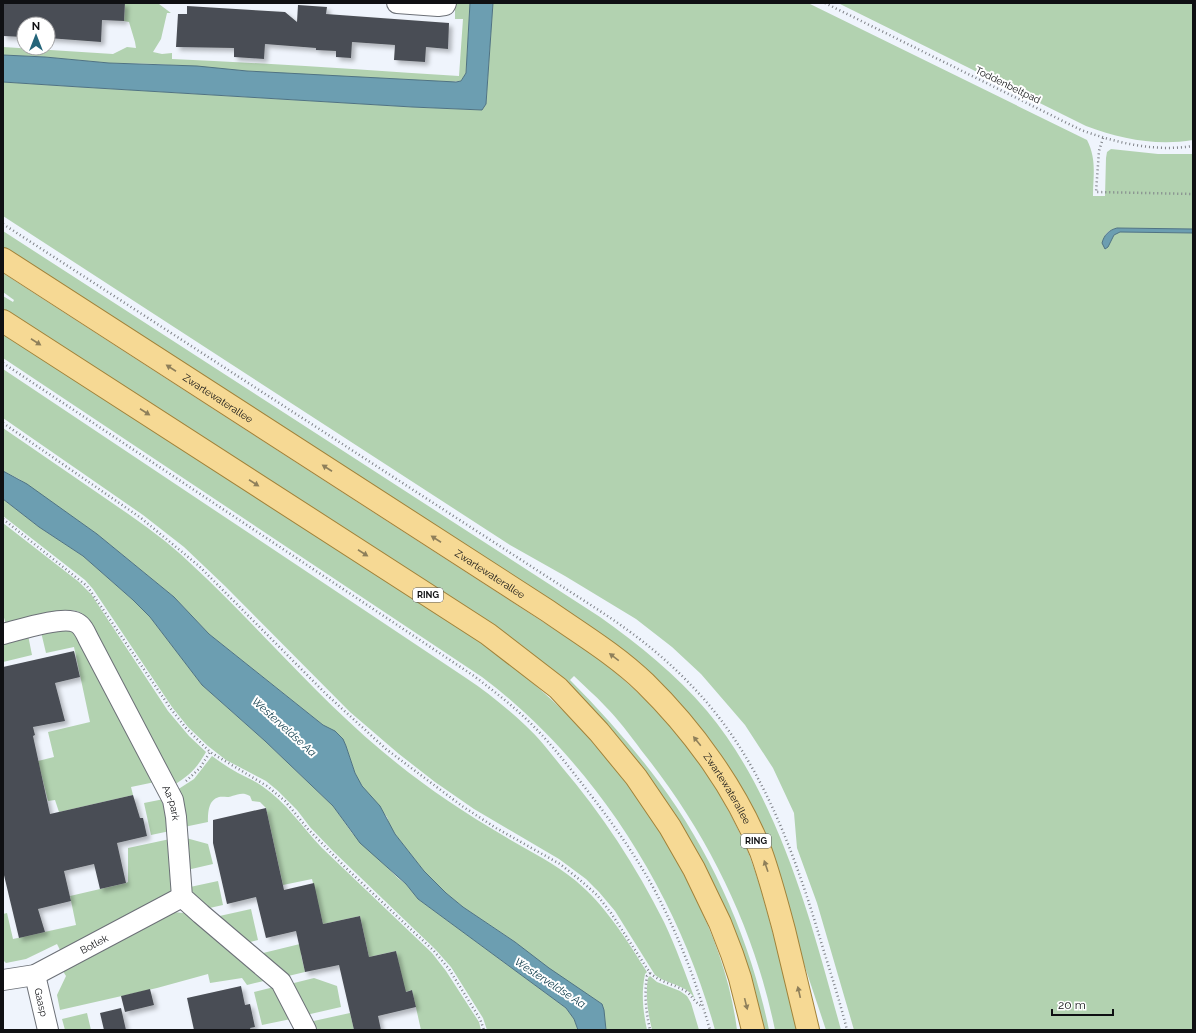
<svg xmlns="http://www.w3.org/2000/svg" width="1196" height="1033" viewBox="0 0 1196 1033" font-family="Raleway,sans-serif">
<defs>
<filter id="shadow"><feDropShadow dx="3.5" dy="3.5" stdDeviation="2" flood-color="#0004"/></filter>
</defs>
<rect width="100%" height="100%" fill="#eff4fc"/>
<path fill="#b2d2b0" d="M125,3L159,4L171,13H167L161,39L153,52L162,54L172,53V59C268,63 363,70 459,76L463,19H455V3H470L466,73L461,81L450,82L247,71L157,64L109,63L45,57L3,55V47L113,54L127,47L136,48L135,42L129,22L124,21Z
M493,3H808L1087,140C1097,160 1093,175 1093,196H1105L1106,158L1107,152L1111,149L1158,154H1193V229L1117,228L1109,231L1105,235L1110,243C1112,237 1114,234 1120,232L1193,233V1030H854L817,903L797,848L794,813L773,768L745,725L701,674L672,647L636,619L565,576L510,545L3,216V82L80,87L412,107L482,110L486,104Z
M838,3H1193V140C1156,146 1121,139 1086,126Z
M3,231L600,617C639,645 676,674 707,711C779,797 812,923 841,1030H826L802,958L729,768L704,732L673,696L591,628L3,247Z
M3,273L585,649C655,700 707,760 743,840C756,869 764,900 772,930C781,963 789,996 797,1030H775C754,927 707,832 641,750C630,735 618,719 605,706C595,695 584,686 574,676L570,680C602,712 632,746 659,782C713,855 751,942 769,1030H763L706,869L678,820L544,664L495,627L3,309V296L13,302L14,300L3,292Z
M3,334L474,638C570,703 645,791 694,895C715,938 731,982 737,1030H715C678,895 595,762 482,677L3,358Z
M3,369L466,678C487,692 507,708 525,725C539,738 549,751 561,766C602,814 636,866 664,922C676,947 685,973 695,999C686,984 668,985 655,975L615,911L599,892L586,879L559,859L474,809L435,782L399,754L350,712L225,586L184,547L143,515L3,418Z
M3,428C37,451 71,475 105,498C134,518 164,538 190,563C255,623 313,693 382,751C420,783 461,811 504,836C528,851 555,863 576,881C605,905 627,940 647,972L645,974C641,994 643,1011 647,1030H606L602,1004L549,969L515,942L463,907L446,893L424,871L395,834L390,826L387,817L362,786L355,773L346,746L340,736L323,725L209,634L174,597L97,534L19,479L3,471Z
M3,499L39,527L83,556L133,600L150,617L202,685L265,741L333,806L352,833L399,879L406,884L418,899L566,1008L574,1019L578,1030H487L483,1018L451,967L435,949L333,851L310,827L297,810L277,790L266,781L226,760L208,746L188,727L172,707L93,589L85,580L3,516Z
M3,523L79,582L91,594L168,711L189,736L206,752C196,769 191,774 174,785L89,620C83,613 78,610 68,610L6,625L3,614Z
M61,628L75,632L155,782L131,787L133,795L59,812L55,800L48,801L38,761L54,757L48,732L90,722L74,647L46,653L41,632Z
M28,635L32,655L3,662V641Z
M212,756C220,762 229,768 238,773C246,777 255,781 262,786C286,802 302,827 322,848L432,953L446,971L479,1022L481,1030H421L412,990L405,992L396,951L369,957L360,916L323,924L312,879L283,885L266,808L260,802L252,801L250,796C243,792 239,794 232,796C228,798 223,796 219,797C208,800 208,813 208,822L184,827L177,790L194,779Z
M164,799L170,831L151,835L144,803Z
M186,838L208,844L213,864L187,870Z
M170,839L172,888L169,893L61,952L57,944L26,959L6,963L3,960V914L7,913L13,939L76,925L70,896L126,883L128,882V848Z
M218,881L223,905L205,909L197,900L190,887Z
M251,909L258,940L246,943L215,917Z
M173,912L184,913L191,916L268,980L247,985L242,978L210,983L208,974L157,988L60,1010L57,995L66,976L61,968Z
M304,943L301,955L305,972L284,977L259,954Z
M650,976L657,982L680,991L687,996L691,1003L699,1030H652C648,1013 645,995 648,978Z
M314,978L337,986L341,1007L306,1015L290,984Z
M274,987L291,1019L262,1025L254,992Z
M87,1013L91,1030H65L62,1019Z
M350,1013L354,1030H314L309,1022Z"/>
<path fill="#6c9eb1" stroke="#507382" d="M470,3H493L486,104L482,110L412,107L80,87L3,82V55L45,57L109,63L197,66L247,71L456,82L461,81L466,73Z
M1117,228L1193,229V233L1120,232L1114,235L1108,247L1105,249L1102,243C1104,235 1109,230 1117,228Z
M3,471L27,484L97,534L174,597L209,634L323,725L335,731L343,739L346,746L355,773L362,786L380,806L395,834L424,871L446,893L463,907L515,942L549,968L602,1004L604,1010L606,1030H578L574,1019L566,1008L418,899L406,884L360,843L333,806L265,741L202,685L150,617L133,600L83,556L39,527L3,499Z"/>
<path fill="#4a4e54" filter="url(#shadow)" d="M3,3H125L124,21L102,20L101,42L48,38V24H24V37L3,36Z
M298,5L327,7L326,14L449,23L448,49L426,47L425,62L394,60L395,45L352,42L351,58L336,57V51L316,50V48L265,44L264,59L234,57V48L176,47L178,14H187V6L285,12L297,22Z
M74,651L80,677L55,683L65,721L33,727L35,735L33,736L50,814L133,795L140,818H143L147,836L117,843L126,883L100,889L94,864L64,871L71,901L38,909L45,932L19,938L3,871V667Z
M266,808L284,890L314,883L323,924L360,916L369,957L396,951L406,992L412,990L416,1007L378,1016L381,1030H354L339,965L305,972L296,931L266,938L256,897L227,904L213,843V820Z
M241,986L245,1005L250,1004L255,1027L250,1028L251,1030H194L187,998Z
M150,989L154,1005L125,1012L121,996Z
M121,1008L126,1030H104L100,1013Z"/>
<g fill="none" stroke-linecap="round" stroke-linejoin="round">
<g stroke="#6c7077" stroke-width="22">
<g id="minor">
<path d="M397,3L438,6L445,5L446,3"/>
<path id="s1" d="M3,634C19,630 64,615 77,623C83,626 86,634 89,640L173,800L176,817L182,897L201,914L281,982L306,1030"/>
<path id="s2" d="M35,975L48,1030"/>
<path id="s3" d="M3,980L35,975L182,897"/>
</g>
</g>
<g stroke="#a18239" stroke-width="24">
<g id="primary">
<path id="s4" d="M3,259L548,611C581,634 616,655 645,683C693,730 736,789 761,852C770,877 777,904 784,930C792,963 800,996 808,1030"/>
<path d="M3,321L488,634L558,688L599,732L636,777L670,827L694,869L720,923L732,954L740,978L753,1030"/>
</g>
</g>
<path stroke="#7f8288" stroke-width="2.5" stroke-dasharray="1 3" stroke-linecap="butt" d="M825,3L1081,130C1117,143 1154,152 1193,146
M1103,138L1099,151L1096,192L1193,194
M3,224L600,611C632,632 662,655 689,683C760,755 794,851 822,945C831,974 840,1002 847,1030
M3,363L474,676C491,689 507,701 523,716C548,739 569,767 590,794C613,824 636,856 654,889C678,934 696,981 710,1030
M3,423L141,518L199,566L326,694L386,749L462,806L496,828L560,864L580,880L597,895L611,913L650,973L647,976C644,995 646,1011 650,1030
M3,519L87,586L171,709L186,728L210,752L267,786L285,801L308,829L346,868L434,951L449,969L480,1019L484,1030
M186,781L200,768L210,752
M650,973C661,983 675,984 687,992C693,997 694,1002 703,1007"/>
<use href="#minor" stroke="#fff" stroke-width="20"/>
<use href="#primary" stroke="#f6d994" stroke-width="22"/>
</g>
<defs><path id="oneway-solid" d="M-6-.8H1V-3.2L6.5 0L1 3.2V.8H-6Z"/></defs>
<g fill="#8e7f5a">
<use href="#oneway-solid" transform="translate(36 342) rotate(33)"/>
<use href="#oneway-solid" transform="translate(171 368) rotate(-147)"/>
<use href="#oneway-solid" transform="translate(145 412) rotate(33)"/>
<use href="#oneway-solid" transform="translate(327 468) rotate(-147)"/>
<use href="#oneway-solid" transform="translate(254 483) rotate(33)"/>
<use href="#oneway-solid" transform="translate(436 539) rotate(-147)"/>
<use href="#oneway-solid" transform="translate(363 553) rotate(33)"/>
<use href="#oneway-solid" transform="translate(614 657) rotate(-143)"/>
<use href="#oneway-solid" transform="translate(697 741) rotate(-129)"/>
<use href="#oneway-solid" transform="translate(766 866) rotate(-109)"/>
<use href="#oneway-solid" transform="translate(799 992) rotate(-103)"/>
<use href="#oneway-solid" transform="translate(746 1004) rotate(76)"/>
</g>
<g text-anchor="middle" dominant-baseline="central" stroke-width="4" stroke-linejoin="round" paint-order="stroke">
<g fill="#fff" stroke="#57585a" stroke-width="1">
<rect x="413" y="588" width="30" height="14" rx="3"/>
<rect x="741" y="834" width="30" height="14" rx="3"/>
</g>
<g font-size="9" font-weight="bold" fill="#0f1013">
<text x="428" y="595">RING</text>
<text x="756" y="841">RING</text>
</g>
<g font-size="10" fill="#0f1013" stroke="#fff">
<text transform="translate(1008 85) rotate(26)">Toddenbeltpad</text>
<text stroke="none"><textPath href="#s4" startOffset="256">Zwartewaterallee</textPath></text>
<text stroke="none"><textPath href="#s4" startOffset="580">Zwartewaterallee</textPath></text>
<text stroke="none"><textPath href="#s4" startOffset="904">Zwartewaterallee</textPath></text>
<text stroke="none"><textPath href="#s1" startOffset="280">Aa-park</textPath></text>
<text stroke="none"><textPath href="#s3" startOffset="99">Botlek</textPath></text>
<text stroke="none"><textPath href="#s2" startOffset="28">Gaasp</textPath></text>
</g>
<g font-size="11" font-style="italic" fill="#0a3847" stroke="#fff">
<text transform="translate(284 727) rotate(42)">Westerveldse Aa</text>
<text transform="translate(550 983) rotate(33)">Westerveldse Aa</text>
</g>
</g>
<rect width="1196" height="1033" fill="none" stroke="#0f1013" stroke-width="8"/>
<g transform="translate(36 36)"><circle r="19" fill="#ffffff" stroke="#9f9fa1"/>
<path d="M0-3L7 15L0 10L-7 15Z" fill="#25657a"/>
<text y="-6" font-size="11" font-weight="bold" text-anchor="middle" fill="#0f1013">N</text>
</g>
<path d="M1052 1009v6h61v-6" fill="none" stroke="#0f1013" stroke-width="2"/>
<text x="1058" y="1009" font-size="12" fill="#0f1013" stroke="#ffffff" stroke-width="3" paint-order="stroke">20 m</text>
</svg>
